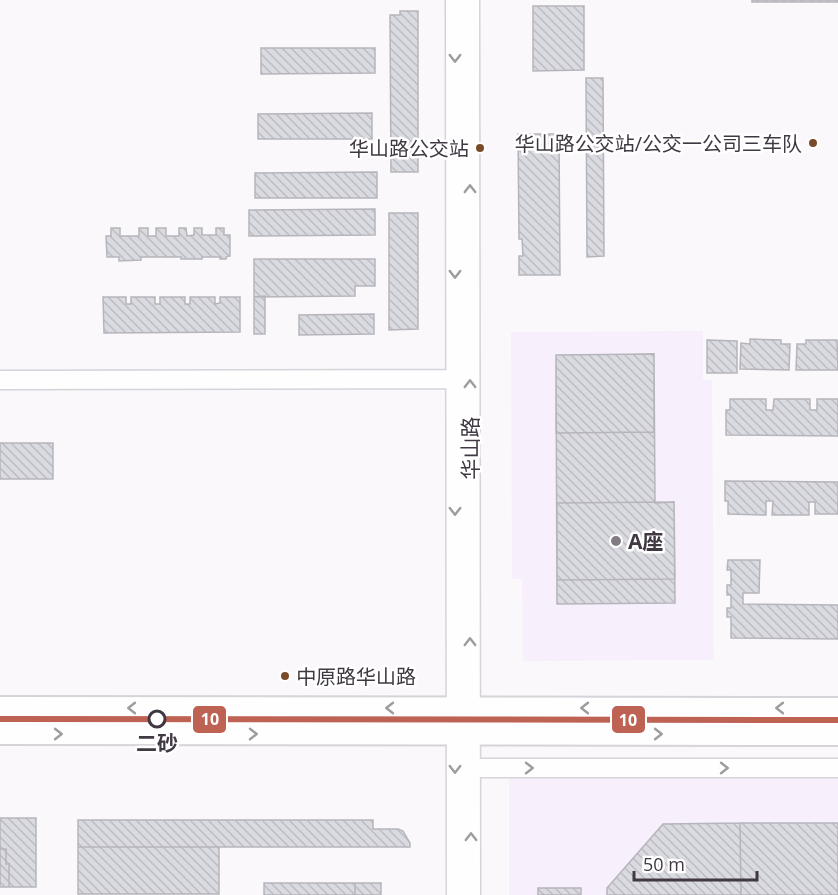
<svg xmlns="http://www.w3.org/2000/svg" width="838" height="895" viewBox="0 0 838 895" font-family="'Open Sans','Noto Sans SC',sans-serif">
<defs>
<pattern id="building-back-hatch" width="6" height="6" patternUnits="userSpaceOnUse" patternTransform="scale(1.5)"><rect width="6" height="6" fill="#dadae1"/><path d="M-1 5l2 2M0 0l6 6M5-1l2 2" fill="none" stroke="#bcbcc2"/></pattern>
</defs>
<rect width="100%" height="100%" fill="#faf8fb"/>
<path fill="#f7effc" d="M703,331V380H712L714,660L523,661L522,579H512L511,332Z
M509,778H838V895H509Z"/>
<path fill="url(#building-back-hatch)" stroke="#b6b5bc" stroke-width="1.5" d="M752,0H838V2H752Z
M533,6H584V70L533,71Z
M400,11H418V172H391L390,15H400Z
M261,48H375V73L261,74Z
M586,78H603L604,256L587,257Z
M372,113V139H258V114Z
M518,134H559L560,275H519V256H523L522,239H519Z
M377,172V198H255V173Z
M375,209V235L249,236V210Z
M389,213H418V329L389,330Z
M111,228H120V236H139V228H148V236H156V228H166V236H179V228H186L187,236L194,235V228H202V235H216V228H224V235H230V256L226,257V259H220V257H202V259H181V257H141V260L119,261V257H107L106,236H111Z
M254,259H375V286H355V296L254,297Z
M265,296V334H254V297Z
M103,297H126V304H131V297H155V304H160V297H185V304H190V297H215V304L220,303V297H240V332L104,333Z
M374,314V334L299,335V315Z
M750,339L781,340V344H790L789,370L740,369L741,343L750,344Z
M707,340L737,341V373H707Z
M806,340H837L838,370H796L797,344H806Z
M654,354V432L556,433V355Z
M654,354L655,503L674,502L675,603L557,604L556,355Z
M730,399H766V410H773L774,399H810V410H817V399H838V436L726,435V410H730Z
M0,443H53V479H0Z
M725,481L838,482V514H815V502H809V515H772L773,501H766V515L728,514V501H725Z
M674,502L675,579L557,580V503Z
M728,560H760L759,593H743V604L838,605V639L731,638V617H727V608H731V595H727V585H731V570H727Z
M0,818H36V887H0Z
M78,820H373V829H398L403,831L410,843V847H219V894H78Z
M740,823H838V895H607V888L663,824Z
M740,823H838V895H741Z
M78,847H219V894H78Z
M0,849H6V864H9V887H0Z
M264,883H355V895H264Z
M355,883H381V895H355Z
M538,888H581V895H538Z"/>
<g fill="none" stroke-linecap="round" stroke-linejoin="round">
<g stroke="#d6d3d9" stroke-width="21">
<path id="minor" d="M455,0L456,895
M470,0L471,895
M0,380L455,379
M471,768H838"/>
</g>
<g stroke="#d6d3d9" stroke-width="26">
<path id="major" d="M0,708L838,709
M0,733L838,734"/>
</g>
<use href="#minor" stroke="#fefefe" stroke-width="18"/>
<use href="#major" stroke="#fefefe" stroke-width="22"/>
<g stroke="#fff" stroke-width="10">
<path id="metro-1" d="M0,719L838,720"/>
</g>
<use href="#metro-1" stroke="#be6254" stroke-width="6"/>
</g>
<defs><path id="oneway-chevron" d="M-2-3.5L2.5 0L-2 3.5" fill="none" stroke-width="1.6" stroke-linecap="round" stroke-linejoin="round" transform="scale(1.5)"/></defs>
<g stroke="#9f9ca0">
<use href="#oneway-chevron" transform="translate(455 58) rotate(90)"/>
<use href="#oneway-chevron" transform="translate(470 189) rotate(-90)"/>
<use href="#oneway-chevron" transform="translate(455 274) rotate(90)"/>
<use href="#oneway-chevron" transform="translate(470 384) rotate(-90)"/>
<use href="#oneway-chevron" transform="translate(455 511) rotate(90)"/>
<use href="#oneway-chevron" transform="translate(470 642) rotate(-90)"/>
<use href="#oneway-chevron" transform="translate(132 708) rotate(-180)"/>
<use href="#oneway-chevron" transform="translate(390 708) rotate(180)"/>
<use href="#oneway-chevron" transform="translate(585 708) rotate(-180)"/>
<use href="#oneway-chevron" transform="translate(780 708) rotate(-180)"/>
<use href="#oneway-chevron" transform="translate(58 734)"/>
<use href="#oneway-chevron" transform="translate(253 734)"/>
<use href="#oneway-chevron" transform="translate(658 734)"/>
<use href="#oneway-chevron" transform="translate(529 768)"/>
<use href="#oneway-chevron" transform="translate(724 768)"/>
<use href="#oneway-chevron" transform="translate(455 769) rotate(90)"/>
<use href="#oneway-chevron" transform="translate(471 837) rotate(-90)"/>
</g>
<g fill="#7a4b2a" stroke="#fff" stroke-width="2">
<circle cx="813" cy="143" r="5"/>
<circle cx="480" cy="148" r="5"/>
<circle cx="285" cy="676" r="5"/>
</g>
<circle fill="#817c83" stroke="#fff" stroke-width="2" cx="616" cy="541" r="6"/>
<circle fill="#fff" stroke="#403943" stroke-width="3" cx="157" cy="719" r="8"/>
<g text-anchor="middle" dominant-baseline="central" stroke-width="5" stroke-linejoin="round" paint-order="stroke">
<g font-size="20" fill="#403943" stroke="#fff" text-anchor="end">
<text x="802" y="143">华山路公交站/公交一公司三车队</text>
<text x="469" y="148">华山路公交站</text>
<text x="296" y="676" text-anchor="start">中原路华山路</text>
</g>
<g font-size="21" fill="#403943" stroke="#fff">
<text transform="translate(470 448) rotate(-90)">华山路</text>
</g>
<g font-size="21" font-weight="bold" fill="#403943" stroke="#fff" text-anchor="start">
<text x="628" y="541">A座</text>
</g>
<g font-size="21" font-weight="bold" fill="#403943" stroke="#fff">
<text x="157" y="743">二砂</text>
</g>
</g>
<g stroke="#fff" stroke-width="2">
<rect x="192" y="705" width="35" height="29" rx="6" fill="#be6254"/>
<rect x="611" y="705" width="35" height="29" rx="6" fill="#be6254"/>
</g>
<g font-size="16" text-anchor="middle" font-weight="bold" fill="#fff">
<text x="210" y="725">10</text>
<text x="628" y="726">10</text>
</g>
<path d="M634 871v9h123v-9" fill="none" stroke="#403943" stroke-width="3"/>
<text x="643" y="871" font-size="18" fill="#403943" stroke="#ffffff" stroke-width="4.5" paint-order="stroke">50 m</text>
</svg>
